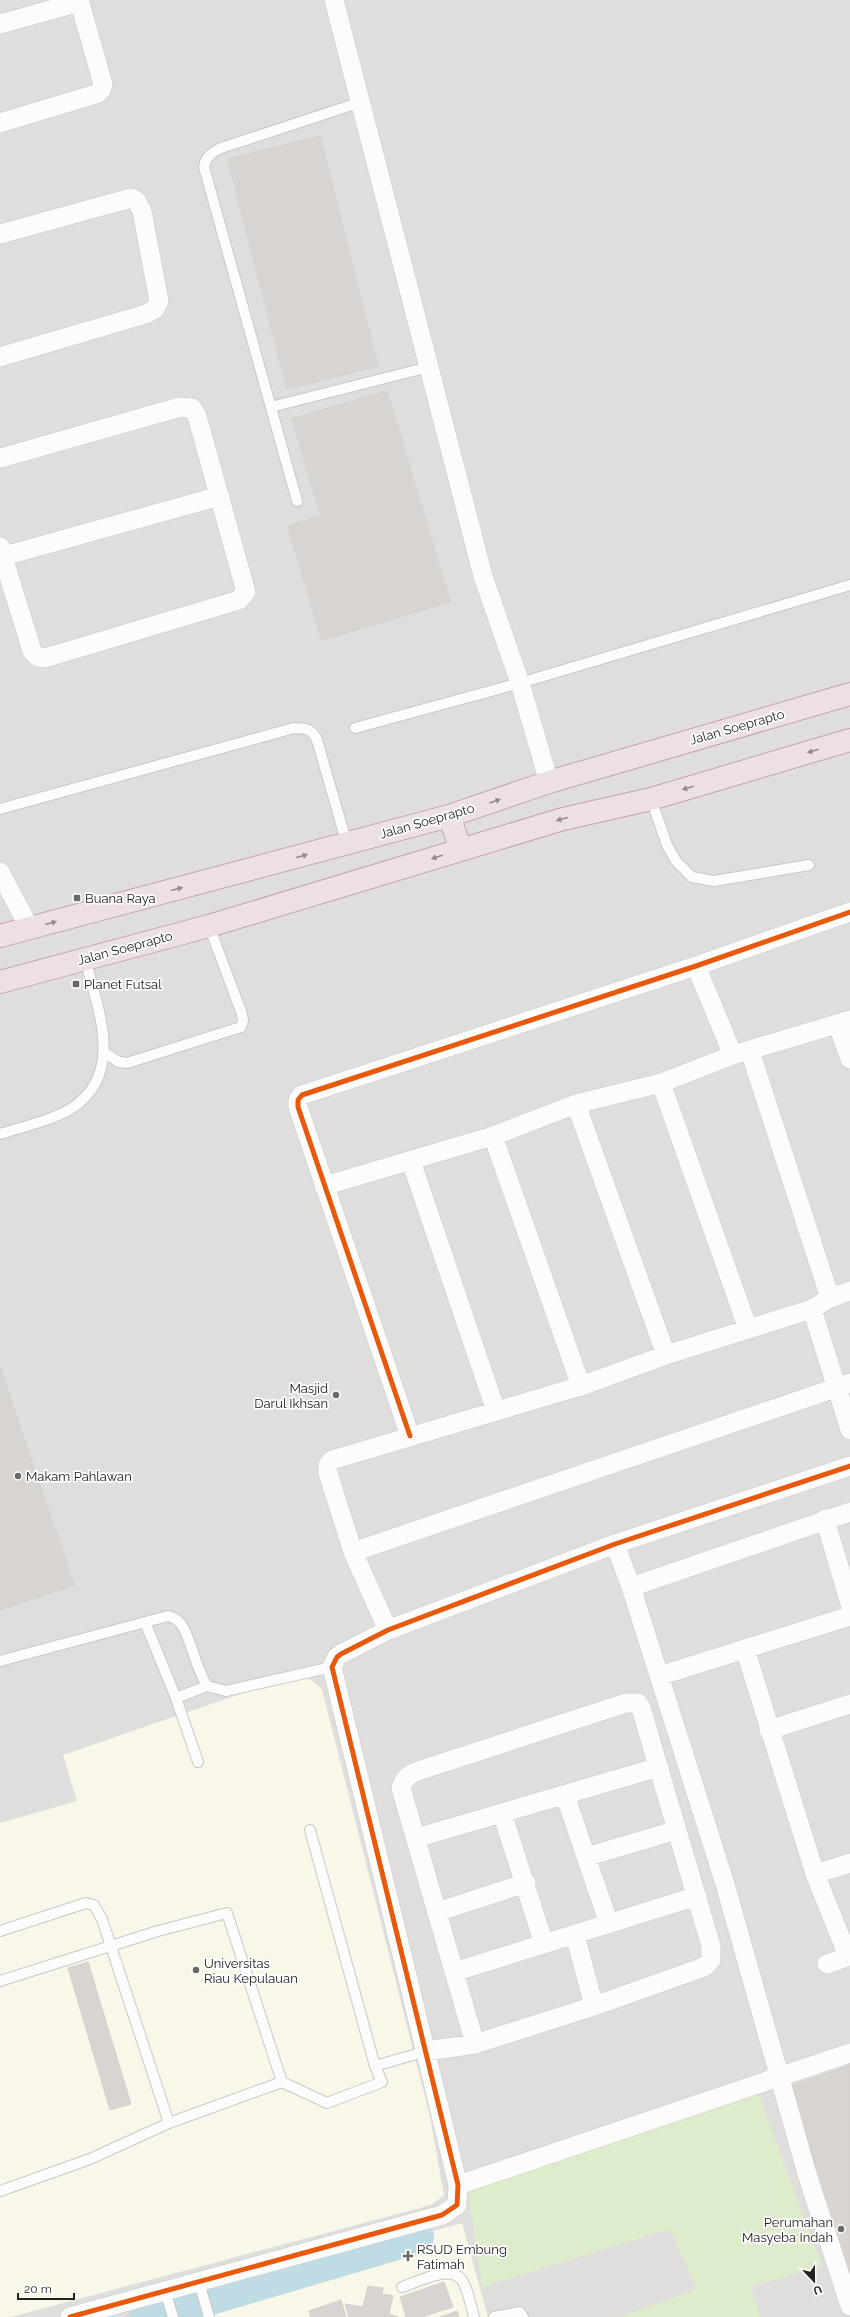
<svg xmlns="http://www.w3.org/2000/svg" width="850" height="2317" viewBox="0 0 850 2317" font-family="Raleway,sans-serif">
<rect width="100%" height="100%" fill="#f0eeeb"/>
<path fill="#dfdedc" d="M0,0H850V2317H0Z"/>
<path fill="#f8f7e8" d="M301,1673L322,1689L430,2117L444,2195L433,2204L420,2208L11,2317H0V1823L77,1801L63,1755Z
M462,2223L488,2317H129Z"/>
<path fill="#ddeccb" d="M753,2080L822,2266L751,2287L760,2317H620L697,2289L670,2229L482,2287L467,2182Z"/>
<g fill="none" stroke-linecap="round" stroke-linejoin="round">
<path stroke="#bfdbe3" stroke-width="34" d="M146,2317L417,2237"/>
</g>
<path fill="#d7d4d2" stroke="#d3d0cc" d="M320,136L378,366L287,389L228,159Z
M387,391L450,602L322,640L288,526L321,516L292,419Z
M0,1368L74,1585L0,1610Z
M88,1962L131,2104L110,2110L68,1968Z
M850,2065V2286L812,2172L793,2086Z
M444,2282L453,2307L422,2317H406L400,2297Z
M368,2286L383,2288L382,2294L393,2296L389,2314L398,2317H349L345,2304L363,2307Z
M341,2300L346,2317H311L309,2311Z
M457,2311L459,2317H440Z"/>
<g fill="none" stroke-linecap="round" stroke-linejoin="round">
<g stroke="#c9c8c7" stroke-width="12">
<path id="lane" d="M271,407L429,367
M297,501L204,167C205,157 212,152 221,148L361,102
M355,728L520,683L850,585
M651,799L667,845L676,861L692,877L714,881L809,865
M0,809L294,728C306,728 312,729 317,740L347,844
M105,1053L119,1062L127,1063L241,1027L243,1021L242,1014L209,926
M0,1134C22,1127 53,1120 72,1108C126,1072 97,1008 85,958
M145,1622L176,1698L207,1686
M0,1661L168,1616C175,1618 180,1621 183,1627C193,1646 196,1668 207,1686L226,1691L332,1667
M176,1698L198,1762
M310,1830L375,2066L427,2051
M0,1931L86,1903L94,1905L102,1919L169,2123
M0,1981L158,1931L227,1913L282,2082L327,2103L382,2082L375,2066
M0,2191L90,2159L169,2123L282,2082
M199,2282L209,2317
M402,2287C418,2282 455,2261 464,2284C469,2294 471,2306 474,2317
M165,2291L173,2317
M494,2317L520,2312L523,2317"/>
</g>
<g stroke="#c9c8c7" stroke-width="20">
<path id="street" d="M334,0L483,576L520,683L549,782
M0,24L79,2
M0,123L96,94L101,90L103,84L79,0
M0,234L131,198L136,200L142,211L159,301L155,309L146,314L0,357
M0,458L180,407L192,408L197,416L246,592L239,600L45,658C39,657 36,657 32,651L0,547
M0,557L220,496
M0,872L30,929
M696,966L733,1055
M838,1025L850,1059
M750,1051L830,1298
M661,1083L748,1329
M576,1104L666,1355
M493,1136L581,1386
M411,1161L496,1411
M324,1186L493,1136L576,1104L661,1083L733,1055L850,1020
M812,1309L850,1430
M410,1436L298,1107V1100L302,1095L696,966L850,912
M825,1519L850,1604
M615,1544L631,1587L725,1884L807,2174L850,2306
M353,1552L850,1383
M631,1587L850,1512
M388,1630L353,1552L328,1473V1465L332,1460L581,1386L666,1355L812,1309L830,1298L850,1291
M745,1649L815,1874L848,1956
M659,1676L850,1616
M769,1730L850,1704
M565,1795L609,1924
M502,1813L544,1944
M416,1838L659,1767
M586,1857L677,1830
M815,1874L850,1863
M437,1912L526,1883
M575,1935L594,2006
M827,1964L850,1956
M454,1972L697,1896
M427,2051L475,2044L594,2006L704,1967L711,1960V1946L641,1708L638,1703H626L421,1770C410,1774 405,1776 401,1788L475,2044
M458,2185L850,2053
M70,2317L442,2215L457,2205L458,2185L332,1667L337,1657L341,1654L388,1630L615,1544L850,1466"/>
</g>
<g stroke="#c5a2ac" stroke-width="24">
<path id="highway" d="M449,816L461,850
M0,936L449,816L549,782L850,694
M0,982L209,926L563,819L651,799L850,740"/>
</g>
<use href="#lane" stroke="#fdfcfc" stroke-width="10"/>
<use href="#street" stroke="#fdfcfc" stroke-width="19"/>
<use href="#highway" stroke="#ece0e2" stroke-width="22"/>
<g stroke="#fff" stroke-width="8">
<path id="cycleway" d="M410,1436L298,1107V1100L302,1095L696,966L850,912
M70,2317L442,2215L457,2205L458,2185L332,1667L337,1657L341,1654L388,1630L615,1544L850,1466"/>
</g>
<use href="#cycleway" stroke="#e8590c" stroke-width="5"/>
</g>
<defs><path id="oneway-solid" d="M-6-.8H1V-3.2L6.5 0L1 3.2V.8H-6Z"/></defs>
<g fill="#918a8c">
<use href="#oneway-solid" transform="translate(813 751) rotate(164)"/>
<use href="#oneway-solid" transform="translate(688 788) rotate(164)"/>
<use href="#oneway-solid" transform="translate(495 801) rotate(-19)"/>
<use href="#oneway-solid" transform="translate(562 819) rotate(165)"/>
<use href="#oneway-solid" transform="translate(302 856) rotate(-15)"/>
<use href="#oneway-solid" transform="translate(437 857) rotate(163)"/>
<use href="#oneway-solid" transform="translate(177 889) rotate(-15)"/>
<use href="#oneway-solid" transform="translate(51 923) rotate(-15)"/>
</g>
<g fill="#6a6968" stroke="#fff" stroke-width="1.5">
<rect x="73" y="894" width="8" height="8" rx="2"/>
<rect x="72" y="980" width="8" height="8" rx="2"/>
<circle cx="336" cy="1395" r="4"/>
<circle cx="18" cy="1476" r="4"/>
<circle cx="196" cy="1970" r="4"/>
<circle cx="841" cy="2229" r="4"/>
<path d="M406 2250h4v4h4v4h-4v4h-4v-4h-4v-4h4z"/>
</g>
<g text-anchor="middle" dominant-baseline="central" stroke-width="3.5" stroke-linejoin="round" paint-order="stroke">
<g font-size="13" fill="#222" stroke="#fff">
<text transform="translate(737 727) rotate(-16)">Jalan Soeprapto</text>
<text transform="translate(427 821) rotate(-16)">Jalan Soeprapto</text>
<text transform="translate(125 948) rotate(-15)">Jalan Soeprapto</text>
</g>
<g font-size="13" fill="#222" stroke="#fff" text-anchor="start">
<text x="85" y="898">Buana Raya</text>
<text x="84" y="984">Planet Futsal</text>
<text x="328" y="1388" text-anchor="end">Masjid<tspan x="328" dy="15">Darul Ikhsan</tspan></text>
<text x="26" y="1476">Makam Pahlawan</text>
<text x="204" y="1963">Universitas<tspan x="204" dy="15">Riau Kepulauan</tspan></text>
<text x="833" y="2222" text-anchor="end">Perumahan<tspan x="833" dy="15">Masyeba Indah</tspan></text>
<text x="417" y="2249">RSUD Embung<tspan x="417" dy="15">Fatimah</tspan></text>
</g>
</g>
<g transform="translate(814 2281) rotate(158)" stroke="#ffffff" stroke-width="3" paint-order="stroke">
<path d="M0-3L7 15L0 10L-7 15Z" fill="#222222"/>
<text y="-6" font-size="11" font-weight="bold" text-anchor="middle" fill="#222222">U</text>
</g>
<path d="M18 2293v6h56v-6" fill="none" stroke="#222222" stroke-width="2"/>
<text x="24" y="2293" font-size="12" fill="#222222" stroke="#ffffff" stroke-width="3" paint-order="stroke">20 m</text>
</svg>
